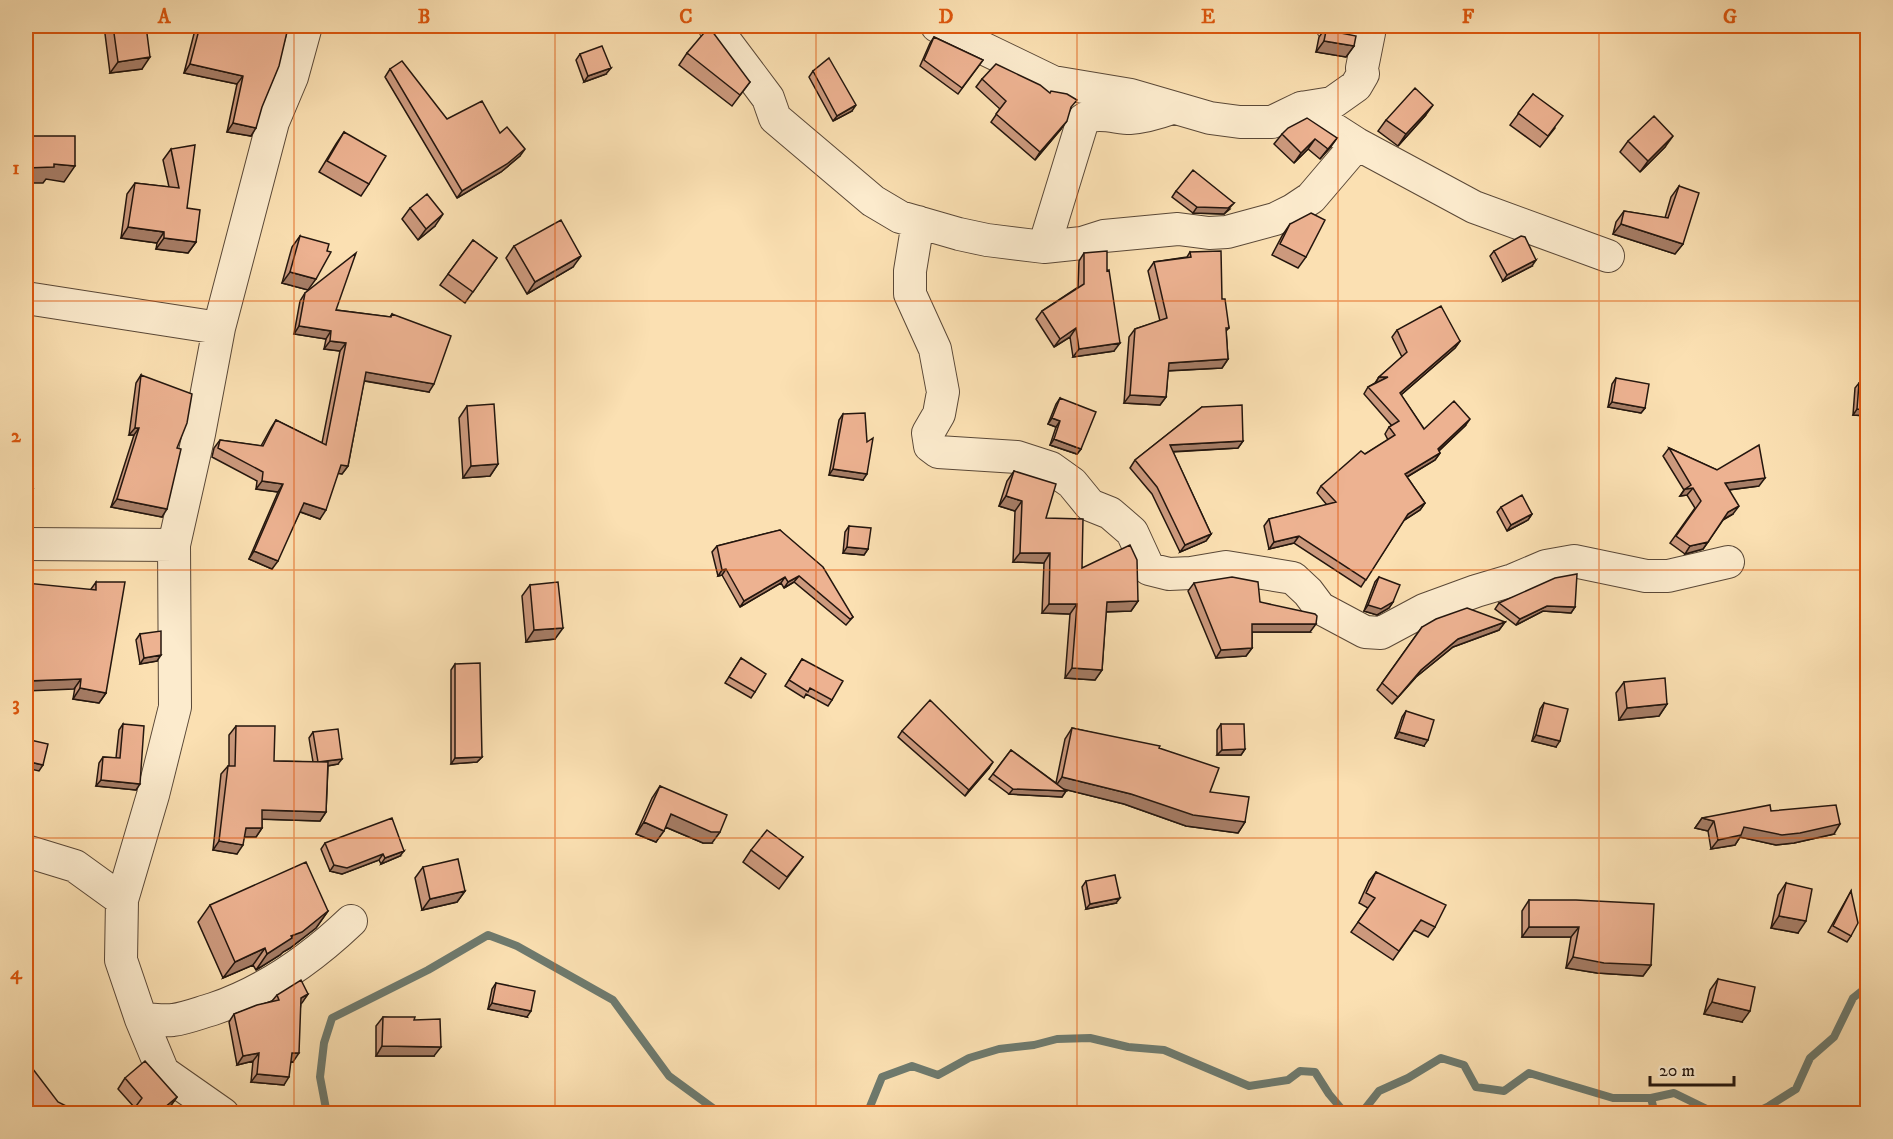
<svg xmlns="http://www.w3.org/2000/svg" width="1893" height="1139" viewBox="0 0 1893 1139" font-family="'IM FELL DW Pica',serif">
<rect width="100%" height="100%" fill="#fbe0b2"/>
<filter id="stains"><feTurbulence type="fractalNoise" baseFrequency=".00333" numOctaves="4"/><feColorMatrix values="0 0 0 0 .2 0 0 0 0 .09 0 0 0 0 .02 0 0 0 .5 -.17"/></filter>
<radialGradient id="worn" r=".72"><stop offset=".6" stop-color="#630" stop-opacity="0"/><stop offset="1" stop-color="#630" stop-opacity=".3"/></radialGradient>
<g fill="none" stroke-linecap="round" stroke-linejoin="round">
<path stroke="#6e7a6e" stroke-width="8" d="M1651,1098L1655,1114
M327,1114L320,1077L324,1043L332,1018L428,970L488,935L517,946L613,1000L669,1076L721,1114
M867,1114L882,1077L912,1066L938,1075L969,1058L999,1049L1034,1045L1057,1039L1090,1038L1128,1047L1164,1050L1249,1086L1288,1080L1300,1071L1315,1072L1329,1094L1345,1113L1364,1110L1379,1091L1408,1078L1441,1058L1464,1065L1476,1087L1504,1091L1529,1073L1613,1098H1651L1674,1093L1717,1114
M1752,1114L1769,1106L1796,1089L1810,1058L1834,1037L1853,998L1868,986"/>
<g stroke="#5a4837" stroke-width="34">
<path id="minor" d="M714,26L768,98L775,118L873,201L900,217L959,234L987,240L1044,247L1082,243L1104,236L1178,229L1209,233L1227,232L1275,219L1293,210L1311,198L1357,144
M937,26L1053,82L1131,95L1210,118L1240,122H1272L1301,108L1357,144L1474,207L1608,256
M1301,108L1332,103L1356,86L1363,74L1362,68L1369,33L1332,26
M918,222L910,271V294L935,349L943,392L939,414L928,433L930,446L938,452L1017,457L1051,468L1072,483L1090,505L1110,513L1132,532L1149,569L1169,574L1191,573L1226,567L1293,578L1308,592L1320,608L1365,632L1381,633L1424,610L1476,591L1513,580L1546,566L1574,561L1646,576H1668L1728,562
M1044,247L1083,120C1095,110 1116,118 1130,118C1145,117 1158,113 1172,108
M26,298L219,328
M26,544L174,545
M26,851L75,866L122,900
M141,1019C151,1019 162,1021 173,1020C187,1018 199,1013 213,1009C266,991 310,960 351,921
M223,1114L163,1072L141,1019L121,960L122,900L153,795L175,707L174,545L199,434L219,328L273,122L292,77L306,26"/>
</g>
<use href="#minor" stroke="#fcebcd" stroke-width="32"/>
</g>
<path fill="#cc997d" stroke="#24160e" stroke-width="1.5" d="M104,26H146L142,69L110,73Z
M196,26H258L251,136L227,132L237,84L184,73Z
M1327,26L1354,46L1346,57L1316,52L1319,37Z
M934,37L983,60L958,94L920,66L930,43Z
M687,53L750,82L732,106L679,65Z
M580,54L606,74L584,82L576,60Z
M390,69L447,119L500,133L520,156L501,172L457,198L385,77Z
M813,71L852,111L833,121L809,77Z
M982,79L1071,108L1061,129L1035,160L991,122L1000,109L976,87Z
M1533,94L1555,128L1540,147L1510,125Z
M1425,116L1398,146L1378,131L1386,120Z
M344,132L369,184L361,196L319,172L336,144Z
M1282,134L1337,138L1320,159L1308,149L1294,163L1274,144Z
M1628,141L1665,147L1640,172L1620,152Z
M171,149L196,242L188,253L156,249L157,243L121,238L127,194L135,183L169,187L163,160Z
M1679,186L1683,244L1675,254L1613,234L1616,222L1624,211L1665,218L1671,197Z
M1176,191L1230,209L1224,214L1193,213L1172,197Z
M410,208L435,226L418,240L402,219Z
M1290,224L1306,257L1298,268L1272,255L1282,236Z
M300,236L308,290L282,283L292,247Z
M473,240L497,258L465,303L440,285Z
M514,246L573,267L527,294L506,258Z
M1494,251L1532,266L1503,281L1490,256Z
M1190,252L1222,299L1229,328L1226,331L1228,359L1222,368L1168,371L1166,397L1160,405L1124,403L1129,337L1135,329L1160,321L1148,271L1154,262L1187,257Z
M1084,253L1107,271L1114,351L1073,357L1070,337L1054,347L1036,319L1042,311L1078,287L1079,261Z
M305,293L336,310L390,317L392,314L429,392L364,381L348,466L342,474L338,473L320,519L300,512L272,569L249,559L278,492L256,489L257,481L212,457L214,448L220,440L261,446L271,428L276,420L322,443L340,351L324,349L326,339L294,334L300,301Z
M1397,330L1460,341L1455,348L1401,395L1424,429L1465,426L1439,451L1440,453L1435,460L1407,477L1425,503L1420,510L1404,520L1361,587L1294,543L1269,549L1264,526L1269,519L1327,505L1317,493L1321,486L1365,454L1388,440L1385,434L1389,427L1392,426L1364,394L1368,387L1375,383L1379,377L1402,357L1392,337Z
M141,375L162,517L111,507L134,435H129L136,383Z
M1616,378L1645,408L1641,413L1608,407L1612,384Z
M1859,383L1868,416L1853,415L1855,388Z
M1060,398L1081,449L1077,454L1050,445L1056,427L1048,424L1056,404Z
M467,406L498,464L490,476L463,478L459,418Z
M1202,407L1243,441L1238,448L1173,452L1211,534L1206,541L1180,552L1152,494L1130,468L1135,460Z
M843,414L863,480L829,475L839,420Z
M1669,448L1717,470L1759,486L1729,490L1733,514L1723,520L1703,549L1685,554L1670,543L1695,508L1687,495L1680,496L1684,490L1663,456Z
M1014,471L1046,518L1082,568L1138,601L1131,611L1106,612L1102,670L1095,680L1065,678L1070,614L1042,613L1044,563L1013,562L1015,511L999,506L1007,481Z
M1501,507L1532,514L1528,520L1507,531L1497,512Z
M849,526L868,549L864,555L843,553L845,532Z
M780,530L853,617L846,625L794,582L784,588L781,583L740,607L722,575L718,576L712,552L717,546Z
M1379,577L1393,602L1389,608L1377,615L1364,611L1375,582Z
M96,582L106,693L99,703L73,699L91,589Z
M1194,583L1260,602L1310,632H1252V648L1246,656L1216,658L1188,591Z
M530,585L555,639L526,642L522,596Z
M1499,603L1575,607L1571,613L1543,611L1516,625L1495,609Z
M1505,622L1499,630L1453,647L1416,677L1392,704L1377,690L1422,627Z
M140,634L157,661L140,664L136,640Z
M741,658L755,692L751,698L725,683Z
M802,659L832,700L828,706L806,694L804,698L785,686Z
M455,664L482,757L477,762L451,764V670Z
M1624,682L1667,704L1659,716L1619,720L1616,693Z
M1544,703L1556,747L1532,741L1540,709Z
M1406,711L1424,746L1395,738L1402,717Z
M123,724L136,790L96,786L99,763L103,757L116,758L119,730Z
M1221,724L1245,749L1241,755H1217V730Z
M236,726L274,761L313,762L309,738L313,732L338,764L328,766L326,812L320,821L262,819V828L256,837H244L237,854L213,850L221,774L228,766H229V735Z
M1072,728L1159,748L1245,822L1238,833L1186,826L1124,804L1064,789L1066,791L1062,797L1009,794L989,779L1011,750L1056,783L1065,739Z
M902,731L989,768L965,796L898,737Z
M660,786L712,843H703L665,827L656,842L636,834L652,798Z
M1868,795V812L1862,810Z
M1771,811L1834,834L1794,843L1776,845L1740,837L1735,845L1711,849L1708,831L1695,828L1702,818Z
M325,843L400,856L381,864L379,860L342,874L330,871L321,849Z
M751,850L803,857L779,889L743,862Z
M423,867L465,891L457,902L422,910L415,878Z
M1376,872L1435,927L1428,937L1414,930L1393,960L1351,932L1368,908L1359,903L1369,881Z
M1086,881L1116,903L1086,909L1082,887Z
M1786,883L1798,933L1771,928L1778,895Z
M1851,891V936L1847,942L1828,932Z
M1529,900L1651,965L1643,976L1597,973L1566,968L1571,937H1522V911Z
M210,905L328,911L316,928L290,948L283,952L280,955L256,970L253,965L223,978L198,922Z
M1718,979L1742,1022L1704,1014L1710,990Z
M496,983L527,1017L488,1009L492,989Z
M308,994L301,1003L293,1062L291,1061L284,1085L251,1082L253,1061L237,1065L229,1022L234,1014L272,1001L277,995Z
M383,1017L414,1020L434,1056H376V1026Z
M125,1078L177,1097L169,1108H135L118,1089Z"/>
<path fill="#a67d66" stroke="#24160e" stroke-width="1.5" d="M1324,41L1354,46L1346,57L1316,52Z
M150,57L142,69L110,73L118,62Z
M190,64L243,76L237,84L184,73Z
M611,68L606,74L584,82L588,76Z
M856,105L852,111L833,121L837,116Z
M1433,105L1425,116L1398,146L1406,134Z
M1067,121L1061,129L1035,160L1040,152Z
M233,123L256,128L251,136L227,132Z
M1673,136L1665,147L1640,172L1648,161Z
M1337,138L1330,148L1320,159L1328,149Z
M1315,139L1308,149L1294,163L1301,153Z
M525,149L520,156L501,172L457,198L462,191Z
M54,164L75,166L64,182L46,179L43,183H26V168Z
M1234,203L1224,214L1193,213L1197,207Z
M443,214L435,226L418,240L426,229Z
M1621,224L1683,244L1675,254L1613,234Z
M128,227L164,232L157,243L121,238Z
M164,238L196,242L188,253L156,249Z
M581,256L573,267L527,294L535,282Z
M1536,260L1532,266L1503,281L1507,275Z
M290,272L316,279L308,290L282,283Z
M299,326L331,331L326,339L294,334Z
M1076,328L1070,337L1054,347L1060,339Z
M330,341L346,343L340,351L324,349Z
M1460,341L1455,348L1395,400L1400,393Z
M1120,343L1114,351L1073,357L1079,349Z
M1228,359L1222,368L1163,371L1169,363Z
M366,372L434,384L429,392L360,380Z
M1379,377H1388L1375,384Z
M1130,395L1166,397L1160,405L1124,403Z
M1612,402L1645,408L1641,413L1608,407Z
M1857,409L1868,410V416L1853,415Z
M1052,418L1060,421L1056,427L1048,424Z
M1470,419L1465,426L1433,456L1438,449Z
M135,428H139L134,435H129Z
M1054,439L1081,449L1077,454L1050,445Z
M1243,441L1238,448L1165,452L1170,445Z
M1440,453L1435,460L1400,481L1405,474Z
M498,464L490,476L463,478L471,466Z
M341,465L348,466L342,474L335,473Z
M833,469L867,474L863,480L829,475Z
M1765,478L1759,486L1719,491L1725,483Z
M262,481L283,484L278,492L256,489Z
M1693,488L1687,495L1680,496L1685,489Z
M26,489H33L26,498Z
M1006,496L1022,501L1015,511L999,506Z
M117,499L167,509L162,517L111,507Z
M304,503L326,510L320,519L298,511Z
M1425,503L1420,510L1403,521L1408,514Z
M1739,506L1733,514L1722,520L1728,512Z
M1532,514L1528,520L1507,531L1511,525Z
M1211,534L1206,541L1180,552L1185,545Z
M1299,536L1294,543L1269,549L1274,542Z
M1708,542L1703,549L1685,554L1690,546Z
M847,547L868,549L864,555L843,553Z
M254,551L278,561L272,569L249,559Z
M1020,553H1050L1044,563L1013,562Z
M726,569L722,575L718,576L722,570Z
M799,576L794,582L784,588L788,582Z
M785,577L781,583L740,607L744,601Z
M1138,601L1131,611L1100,612L1107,602Z
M1393,602L1389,608L1377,615L1364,611L1368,605Z
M1049,604H1077L1070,614L1042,613Z
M1547,606L1575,607L1571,613L1543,611L1516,625L1520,619Z
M1505,622L1499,630L1453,647L1416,677L1392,704L1398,697L1421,670L1458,639Z
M1252,624H1316L1310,632H1246Z
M563,628L555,639L526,642L534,630Z
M1252,648L1246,656L1216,658L1221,650Z
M161,655L157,661L140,664L144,658Z
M1072,668L1102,670L1095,680L1065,678Z
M81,679L74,689L26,691V681Z
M80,688L106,693L99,703L73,699Z
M1667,704L1659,716L1619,720L1627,708Z
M1399,732L1428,740L1424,746L1395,738Z
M1536,735L1560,741L1556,747L1532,741Z
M1245,749L1241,755H1217L1222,750Z
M482,757L477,762L451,764L455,758Z
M342,759L338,764L314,768L318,762Z
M26,761L43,765L39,771L26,768Z
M993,762L989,768L965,796L969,790Z
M1062,777L1245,822L1238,833L1186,826L1124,804L1055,787Z
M101,780L140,784L136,790L96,786Z
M1013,789L1066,791L1062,797L1009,794Z
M1866,804H1868V812L1862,810Z
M262,810L326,812L320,821L256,819Z
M671,814L720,832L712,843H703L663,826Z
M1702,818L1714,821L1708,831L1695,828Z
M644,822L664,831L656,842L636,834Z
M1840,824L1834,834L1794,843L1776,845L1740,837L1735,845L1711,849L1718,840L1744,827Z
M246,828H262L256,837H240Z
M219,841L243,845L237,854L213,850Z
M404,851L400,856L381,864L385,858Z
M383,854L379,860L342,874L330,871L334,865Z
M465,891L457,902L422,910L430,899Z
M1120,898L1116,903L1086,909L1090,904Z
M328,911L316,928L290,948L283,952L280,955L256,970L267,954Z
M1779,916L1806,921L1798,933L1771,928Z
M1529,927H1579L1571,937H1522Z
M265,948L253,965L223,978L235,962Z
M1573,957L1651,965L1643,976L1597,973L1566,968Z
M308,994L302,1003L295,1006L301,998Z
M1712,1002L1750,1011L1742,1022L1704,1014Z
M492,1003L531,1011L527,1017L488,1009Z
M382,1046L441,1047L434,1056H376Z
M259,1053L253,1061L237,1065L243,1056Z
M292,1053H299L293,1062L286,1061Z
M257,1074L289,1077L284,1085L251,1082Z
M177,1097L169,1108L163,1113H158Z"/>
<path fill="#edb291" stroke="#24160e" stroke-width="1.5" d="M113,26H146L150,57L118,62Z
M200,26H258L287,32L279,66L262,107L256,128L233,123L243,76L190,64Z
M1327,26L1336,32L1356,36L1354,46L1324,41Z
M709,27L750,82L740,95L687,53Z
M934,37L983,60L962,88L924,60Z
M602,46L611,68L588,76L580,54Z
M829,58L856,105L837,116L813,71Z
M402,61L447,119L482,101L500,133L507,127L525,149L507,164L462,191L390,69Z
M996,64L1040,85L1050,93L1051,91L1067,94L1077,100L1071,107L1067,121L1040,152L996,114L1006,101L982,79Z
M1415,88L1433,105L1406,134L1386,120Z
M1533,94L1563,116L1548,136L1518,113Z
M1654,116L1673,136L1648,161L1628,141Z
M1307,118L1337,138L1328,149L1315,139L1301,153L1282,134L1288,128Z
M344,132L386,156L369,184L327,161Z
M26,136H75V166L54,164V167L26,168Z
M195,145L187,208L200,210L196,242L164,238V232L128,227L135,183L179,188L171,149Z
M1193,170L1234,203L1228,208L1197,207L1176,191Z
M1679,186L1699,193L1683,244L1621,224L1624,211L1668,218Z
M427,194L443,214L426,229L410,208Z
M1311,213L1325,220L1306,257L1280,244L1290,224Z
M561,220L581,256L535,282L514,246Z
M300,236L329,244L327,251L331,252L316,279L290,272Z
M1521,236L1525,237L1536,260L1507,275L1494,251Z
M473,240L497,258L473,292L448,274Z
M1107,251V271L1109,270L1120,343L1079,349L1076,328L1060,339L1042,311L1084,284V253Z
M1221,251L1222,299H1225L1229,328H1226L1228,359L1169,363L1166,397L1130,395L1135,329L1167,318L1154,262L1191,257L1190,252Z
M356,253L336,310L391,317L392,314L451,336L434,384L366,372L348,466L341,465L326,510L304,503L278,561L254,551L283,484L262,481L263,472L218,448L220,440L263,446L276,420L326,445L346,343L330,341L331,331L299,326L305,293Z
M1441,306L1460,341L1400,393L1424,429L1454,401L1470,419L1438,449L1440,453L1405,474L1425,503L1408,514L1366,580L1299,536L1274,542L1269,519L1336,502L1321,486L1361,451L1365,454L1395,435L1389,427L1399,421L1368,387L1388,377H1379L1407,352L1397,330Z
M141,375L192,394L187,423L177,448L181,449L167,509L117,499L139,428H135Z
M1616,378L1649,384L1645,408L1612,402Z
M1859,383H1868V410L1857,409Z
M1060,398L1096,412L1081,449L1054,439L1060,421L1052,418Z
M494,404L498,464L471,466L467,406Z
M1242,405L1243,441L1170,445L1211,534L1185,545L1157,487L1135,460L1202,407Z
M865,413L867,442L873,438L867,474L833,469L843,414Z
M26,438V456H30L33,489H26Z
M1759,445L1765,478L1725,483L1739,506L1728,512L1708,542L1690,546L1676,536L1701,501L1693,488L1685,489L1691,485L1669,448L1717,470Z
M1014,471L1056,484L1046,518L1083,519L1082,568L1130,545L1137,560L1138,601L1107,602L1102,670L1072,668L1077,604H1049L1050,553H1020L1022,501L1006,496Z
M1522,495L1532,514L1511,525L1501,507Z
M849,526L871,528L868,549L847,547Z
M780,530L823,567L853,617L850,619L799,576L788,582L785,577L744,601L726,569L722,570L717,546Z
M1577,574L1575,607L1547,606L1520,619L1499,603L1555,578Z
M1232,577L1258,582L1260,602L1315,614L1317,616L1316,624H1252V648L1221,650L1194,583Z
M1379,577L1400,585L1393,602L1381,609L1368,605Z
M96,582H125L106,693L80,688L81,679L26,681V583L96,590Z
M558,582L563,628L534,630L530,585Z
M1467,608L1505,622L1458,639L1421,670L1398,697L1382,683L1422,627L1436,619Z
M161,631V655L144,658L140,634Z
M741,658L766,674L755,692L729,677Z
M802,659L843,681L832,700L810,688L808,692L789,680Z
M480,663L482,757L455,758V664Z
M1665,678L1667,704L1627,708L1624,682Z
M930,700L993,762L969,790L902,731Z
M1544,703L1568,709L1560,741L1536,735Z
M1406,711L1434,720L1428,740L1399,732Z
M123,724L144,726L140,784L101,780L103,757L120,758Z
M1221,724H1244L1245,749L1222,750Z
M236,726H275L274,761L328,762L326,812L262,810V828H246L243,845L219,841L228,766H235Z
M1072,728L1160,746L1159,748L1219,768L1210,792L1249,797L1245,822L1193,815L1131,794L1062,777Z
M338,729L342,759L318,762L313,732Z
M26,739L48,744L43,765L26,761Z
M1011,750L1066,791L1013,789L993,774Z
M660,786L727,815L720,832H711L671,814L664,831L644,822Z
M1770,805L1771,811L1836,805L1840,824L1800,833L1782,835L1744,827L1741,835L1718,840L1714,821L1702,818Z
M392,818L404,851L385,858L383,854L347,868L334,865L325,843Z
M767,830L803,857L787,877L751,850Z
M458,859L465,891L430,899L423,867Z
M306,862L328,911L302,932L291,936L292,938L267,954L265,948L235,962L210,905Z
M1376,872L1446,905L1435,927L1421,920L1399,951L1358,922L1375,898L1366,893Z
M1115,875L1120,898L1090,904L1086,881Z
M1786,883L1812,889L1806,921L1779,916Z
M1851,891L1858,923L1851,936L1833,926Z
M1529,900H1576L1654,904L1651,965L1604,963L1573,957L1579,927H1529Z
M1718,979L1755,987L1750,1011L1712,1002Z
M301,980L308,994L301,998L299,1053H292L289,1077L257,1074L259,1053L243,1056L234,1014L257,1005L279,1000L277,995Z
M496,983L535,991L531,1011L492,1003Z
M383,1017H415L414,1020L440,1019L441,1047L382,1046Z
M26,1060L58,1102L80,1113H27L26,1111Z
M145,1061L177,1097L158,1113H131L142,1098L125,1078Z"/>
<path fill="none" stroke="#de560c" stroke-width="1.5" stroke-opacity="0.55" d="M294,26V1114M555,26V1114M816,26V1114M1077,26V1114M1338,26V1114M1599,26V1114M26,301H1868M26,570H1868M26,838H1868"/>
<rect width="1893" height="1139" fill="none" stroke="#fbe0b2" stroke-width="66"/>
<path d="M1650 1076v9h84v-9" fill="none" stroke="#24160e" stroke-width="3"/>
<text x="1659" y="1076" font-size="18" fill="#24160e" stroke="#fcebcd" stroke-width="4.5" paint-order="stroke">20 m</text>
<rect x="33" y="33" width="1827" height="1073" fill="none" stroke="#de560c" stroke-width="2"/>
<g font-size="20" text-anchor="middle" font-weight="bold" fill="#de560c">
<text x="164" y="23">A</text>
<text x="424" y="23">B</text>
<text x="686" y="23">C</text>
<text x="946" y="23">D</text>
<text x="1208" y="23">E</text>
<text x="1468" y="23">F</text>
<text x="1730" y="23">G</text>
<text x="16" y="174">1</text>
<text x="16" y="442">2</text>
<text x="16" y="710">3</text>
<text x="16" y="979">4</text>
</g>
<rect width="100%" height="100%" filter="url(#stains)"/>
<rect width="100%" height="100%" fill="url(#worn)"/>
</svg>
